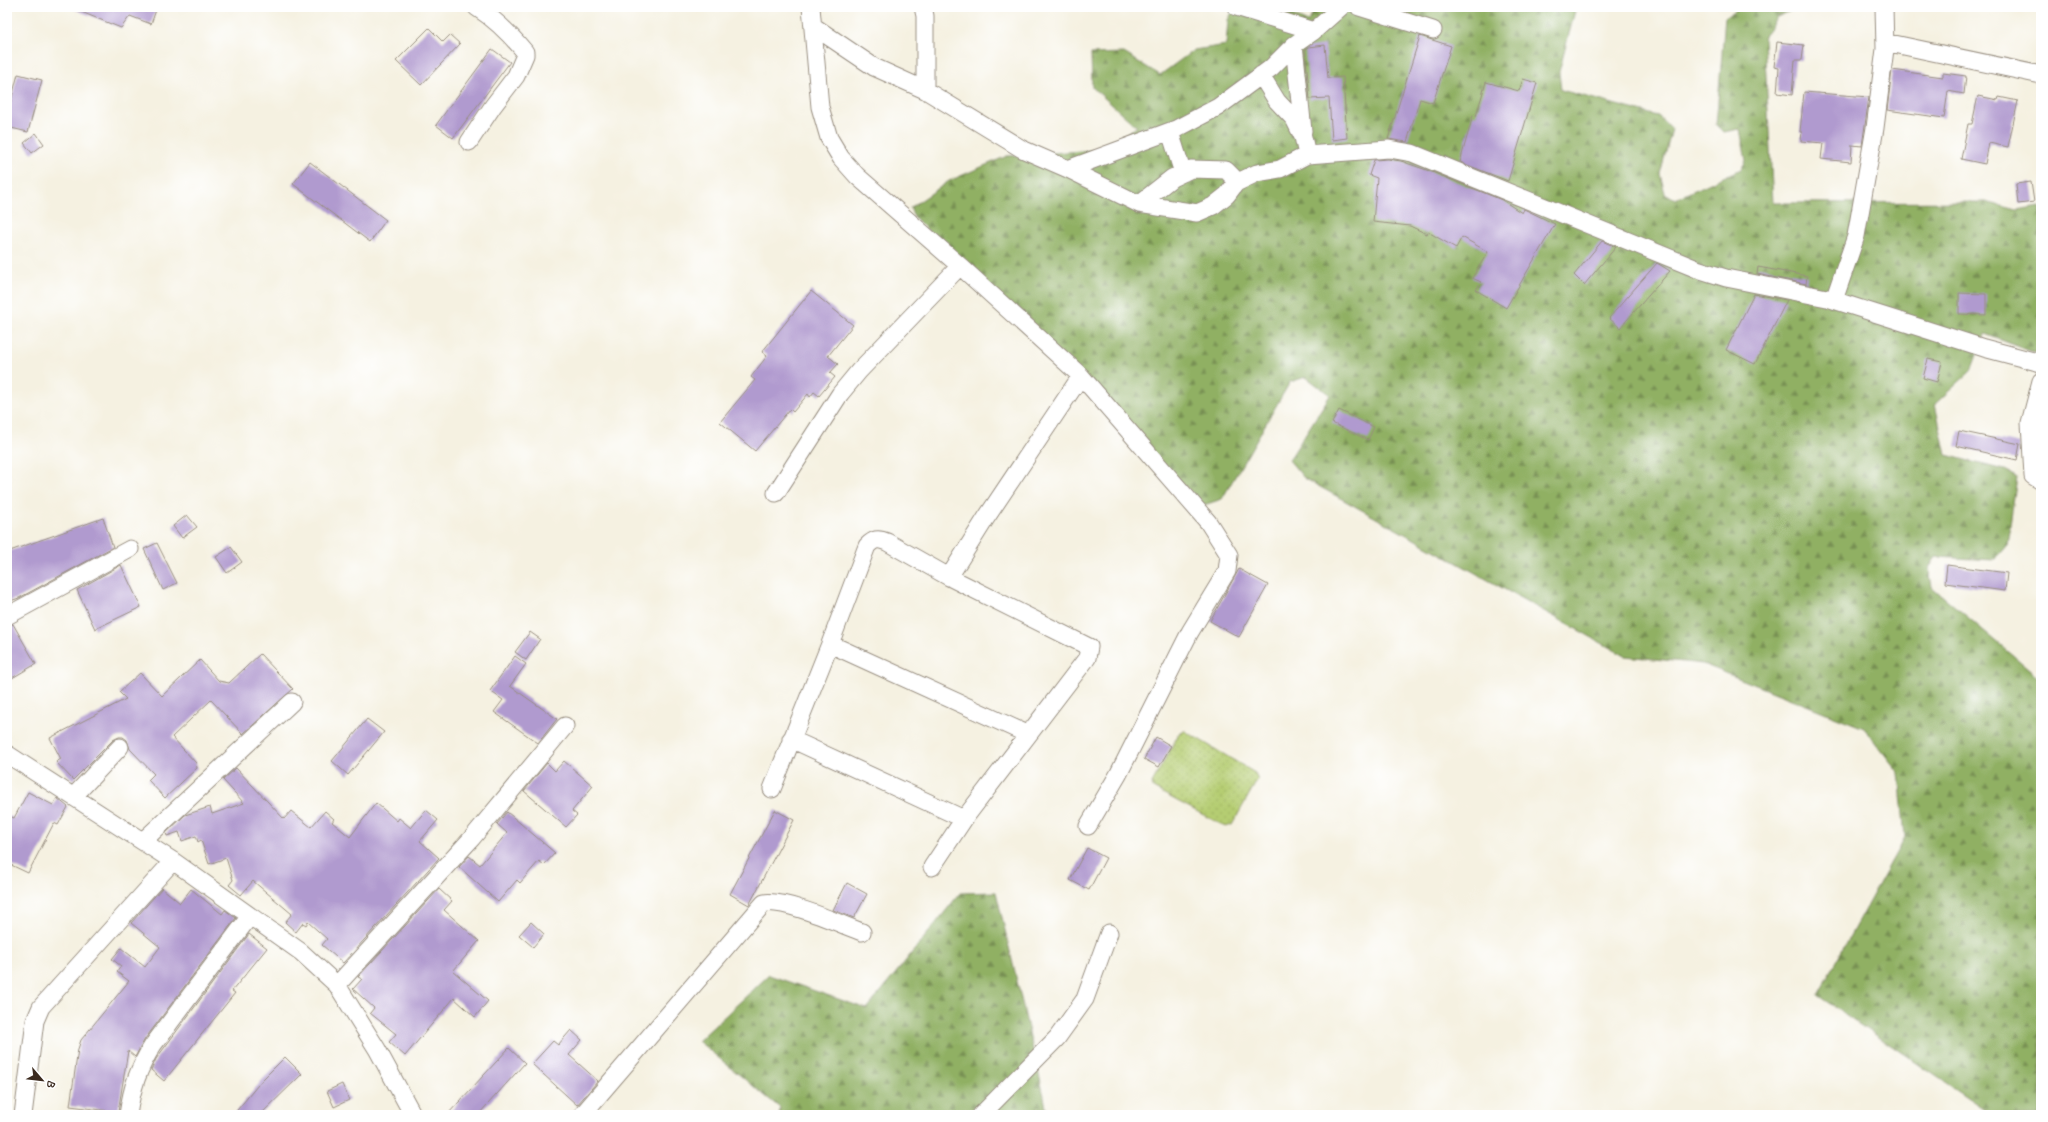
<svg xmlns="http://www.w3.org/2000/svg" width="2048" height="1122" viewBox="0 0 2048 1122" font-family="Mynerve,sans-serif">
<defs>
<pattern id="grass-dots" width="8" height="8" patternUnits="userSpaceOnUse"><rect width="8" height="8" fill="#b5cd72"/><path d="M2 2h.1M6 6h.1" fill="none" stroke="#9db062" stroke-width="1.8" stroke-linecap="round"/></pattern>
<pattern id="forest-firs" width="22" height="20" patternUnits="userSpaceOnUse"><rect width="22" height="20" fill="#90b064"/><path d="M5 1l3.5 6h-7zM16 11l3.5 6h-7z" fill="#778f52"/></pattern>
</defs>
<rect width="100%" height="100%" fill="#fff"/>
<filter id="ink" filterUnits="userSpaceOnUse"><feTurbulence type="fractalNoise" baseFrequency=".025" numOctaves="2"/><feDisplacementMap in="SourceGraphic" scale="8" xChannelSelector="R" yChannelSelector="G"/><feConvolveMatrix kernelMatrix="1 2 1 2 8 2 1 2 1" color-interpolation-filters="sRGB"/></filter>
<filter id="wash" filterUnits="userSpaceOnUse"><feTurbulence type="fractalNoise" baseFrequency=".012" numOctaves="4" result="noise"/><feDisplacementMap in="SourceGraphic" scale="16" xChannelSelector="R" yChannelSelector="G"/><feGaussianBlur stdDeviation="0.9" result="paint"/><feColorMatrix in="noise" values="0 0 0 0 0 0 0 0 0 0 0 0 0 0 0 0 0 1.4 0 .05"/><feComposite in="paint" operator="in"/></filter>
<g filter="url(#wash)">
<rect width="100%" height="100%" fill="#f5f1e1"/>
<path fill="url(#grass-dots)" stroke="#787c48" d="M1185,731L1255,773L1258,779L1232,825L1226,827L1153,788L1152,783L1180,732Z"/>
<path fill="url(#forest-firs)" stroke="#666d41" d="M1235,7H1275L1308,22L1316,7H1576L1559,72L1561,90L1658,116L1672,129L1660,174L1665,193L1675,199L1741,169L1746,161L1740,129L1723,132L1716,125L1725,17L1741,7H1799L1777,17L1764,38L1773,203L1986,202L2016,210L2041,206V355L1985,334L1971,371L1935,404L1946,455L2004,470L2017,477L2007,546L1995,560L1935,557L1929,568L1932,587L2041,679V1115H1993L1817,995L1905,837L1899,773L1864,728L1703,664L1625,656L1304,478L1289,460L1330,395L1306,377L1290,382L1222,499L1204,505L915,218L910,208L949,181L1007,156L1096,150L1137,127L1092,87L1091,54L1124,53L1160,75L1194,50L1226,45L1228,20Z
M996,892L1044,1096L1047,1115H779L780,1108L698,1041L769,975L867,1009L960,893Z"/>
<g id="blocks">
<path fill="#b09acf" d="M69,7H157L151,24L130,16L121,28Z
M429,28L443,42L450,35L460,44L421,85L396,61Z
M1420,36L1451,46L1433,103L1420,99L1407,142L1388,139Z
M1777,42L1804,45L1802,60H1795L1792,95L1777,93L1779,68L1774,67Z
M1325,45L1328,78L1343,77L1347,138L1332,140L1329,98L1310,99L1305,50L1309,47Z
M492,49L510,62L453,138L436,125Z
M1892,70L1943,77V73L1966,76L1964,94L1948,91L1944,118L1887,110Z
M18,74L42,80L28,132L7,127V116Z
M1523,79L1537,83L1508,181L1460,162L1473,115L1476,116L1486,82L1519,91Z
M1804,92L1869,97L1862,146L1852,145L1851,162L1821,159L1823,143L1801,141L1802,132H1800Z
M1978,96L1998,100L1999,97L2018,101L2008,147L1989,143L1985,164L1961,159L1968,124H1972Z
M36,133L44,144L32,153L24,143Z
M1388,159L1401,161L1432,172L1502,200L1522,213L1524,209L1555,224L1506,308L1476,290L1481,282L1472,278L1488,252L1462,237L1456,248L1428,232L1427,234L1410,226L1373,222L1377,178L1369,175L1374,160Z
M310,162L386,220L370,242L293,184Z
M2031,182L2034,202L2018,204L2016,184Z
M1602,241L1616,247L1584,285L1574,275Z
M1657,263L1670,271L1620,328L1609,318Z
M1758,267L1807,276L1806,284L1757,274Z
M811,291L853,325L828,356L838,364L830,373L835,377L819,396L814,392L810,397L808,394L793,412L790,409L755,451L720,422L755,380L751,377L767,356L762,352Z
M1959,293L1986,294V315L1959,314Z
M1754,294L1787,300L1755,364L1726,350Z
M1928,359L1942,362L1937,382L1923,378Z
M1339,410L1374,427L1368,440L1332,423Z
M1959,431L2020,444L2017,460L1956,446Z
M187,515L197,527L182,538L173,526Z
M103,518L113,547L19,598L7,602V552Z
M157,543L177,583L163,590L144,549Z
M231,547L242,562L227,573L216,557Z
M121,565L141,607L95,629L77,590Z
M1947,565L2007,573L2005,591L1945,583Z
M1239,569L1268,585L1239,637L1210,621Z
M13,624L36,664L7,681V626Z
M530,632L540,639L526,660L515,652Z
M260,654L293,689L243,734L211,700L172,737L196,763L197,768L165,798L148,780L154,774L130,749L127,740L123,737H119L113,740L73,780L56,762L61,759L50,738L126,699L119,692L140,673L162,696L200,660L219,681L229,683Z
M515,656L526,664L510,686L557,719L538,743L494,712L503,700L490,691Z
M367,719L384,732L348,775L332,761Z
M1156,737L1171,746L1159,767L1144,759Z
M564,761L593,786L572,811L577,815L566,827L524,791L547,763L555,771Z
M236,768L284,819L291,811L311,827L325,811L334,819L332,822L350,837L376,803L397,821L399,818L411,828L426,810L438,820L420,841L439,858L343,963L322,945L327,939L308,922L306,925L303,923L296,932L285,922L292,914L253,881L241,895L229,885L233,880L226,858L209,864L201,840L198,842L196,836L182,841L179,832L167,836L166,833L185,815L210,807L212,814L244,803L223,780Z
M28,792L53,805L57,798L68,807L58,825L54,823L28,873L7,863V815L14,818Z
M775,810L794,820L749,905L730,894Z
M507,812L555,853L544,865L539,861L520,883L517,880L498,902L459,867L469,856L480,865L507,833L497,824Z
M1087,848L1106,858L1089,890L1070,880Z
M847,883L867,894L854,918L833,910Z
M162,888L180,903L191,889L222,914L225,910L236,918L145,1039L135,1057L128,1051L118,1112L70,1106L78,1049L81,1040L129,981L117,972L121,966L112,959L121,948L145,967L160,947L131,923Z
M439,889L452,901L444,910L479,941L453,971L488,1001L475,1017L454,998L405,1056L389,1042L396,1034L370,1013L374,1008L353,989L362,979L358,977Z
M531,922L544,934L533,947L519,935Z
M249,934L267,948L232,991L235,993L164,1081L151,1070L156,1059Z
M571,1030L582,1040L569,1055L598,1081L577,1105L532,1064L553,1041L558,1045Z
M509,1048L525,1063L478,1115H447Z
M285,1057L302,1074L260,1115H233L263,1079Z
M342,1084L349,1100L334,1107L327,1091Z"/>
</g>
</g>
<g filter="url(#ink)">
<use href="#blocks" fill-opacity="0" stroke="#988e80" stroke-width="1"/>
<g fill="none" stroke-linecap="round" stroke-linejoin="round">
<g stroke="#988e80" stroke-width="19">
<path id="minor" d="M811,7L820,107L829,138L841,158L857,176L960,266L1081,376L1208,522L1229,555L1227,571L1190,632L1118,775L1088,826
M923,7L925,16V90
M1236,7L1314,31
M1359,7L1433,30
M813,26L874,67L925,90L1022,149L1068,169L1176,129L1218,107L1271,68L1294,45L1314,31L1341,7
M1885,42L2041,75
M1294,45L1303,131
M1261,75L1277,101L1294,119L1303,137L1307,155
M1170,132L1183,173
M469,142L493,106L516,76L525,55V52C510,34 495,19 476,7
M1068,169L1139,204L1197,213L1213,206L1227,195L1236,183L1257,173L1280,169L1307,155L1389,149L1412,153L1697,269L1726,278L1827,298L1984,348L2041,363
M1139,204L1172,178L1191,169L1226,170L1238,182
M1834,300L1856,236L1875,128L1885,49L1884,7
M2030,423L2033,476L2041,481
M2040,427L2030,423L2041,381
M776,493L840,394L859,371L960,266
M949,577L986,518L1081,376
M7,616L130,549
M830,644L1027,734
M791,739L964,819
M7,754L173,861L301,952L337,985L377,1049L413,1115
M772,789L830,644L867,546C874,539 878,538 887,542L949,577L1089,647L1087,658L964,819L932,867
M74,796L120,747
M143,841L292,702
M337,985L472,838L565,726
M23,1115L35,1021L41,1007L173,861
M128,1115C132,1087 138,1069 153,1045L250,916
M582,1115L764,903C785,899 840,924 862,932
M981,1115L1057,1038L1085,999L1109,933"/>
</g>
<use href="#minor" stroke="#fff" stroke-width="17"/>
</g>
</g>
<rect width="2048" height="1122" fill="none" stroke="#fff" stroke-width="24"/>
<g transform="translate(42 1080) rotate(118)" stroke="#ffffff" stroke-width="3" paint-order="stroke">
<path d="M0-3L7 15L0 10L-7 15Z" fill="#3b2a1e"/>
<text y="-6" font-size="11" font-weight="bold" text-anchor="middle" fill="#3b2a1e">B</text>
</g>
</svg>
